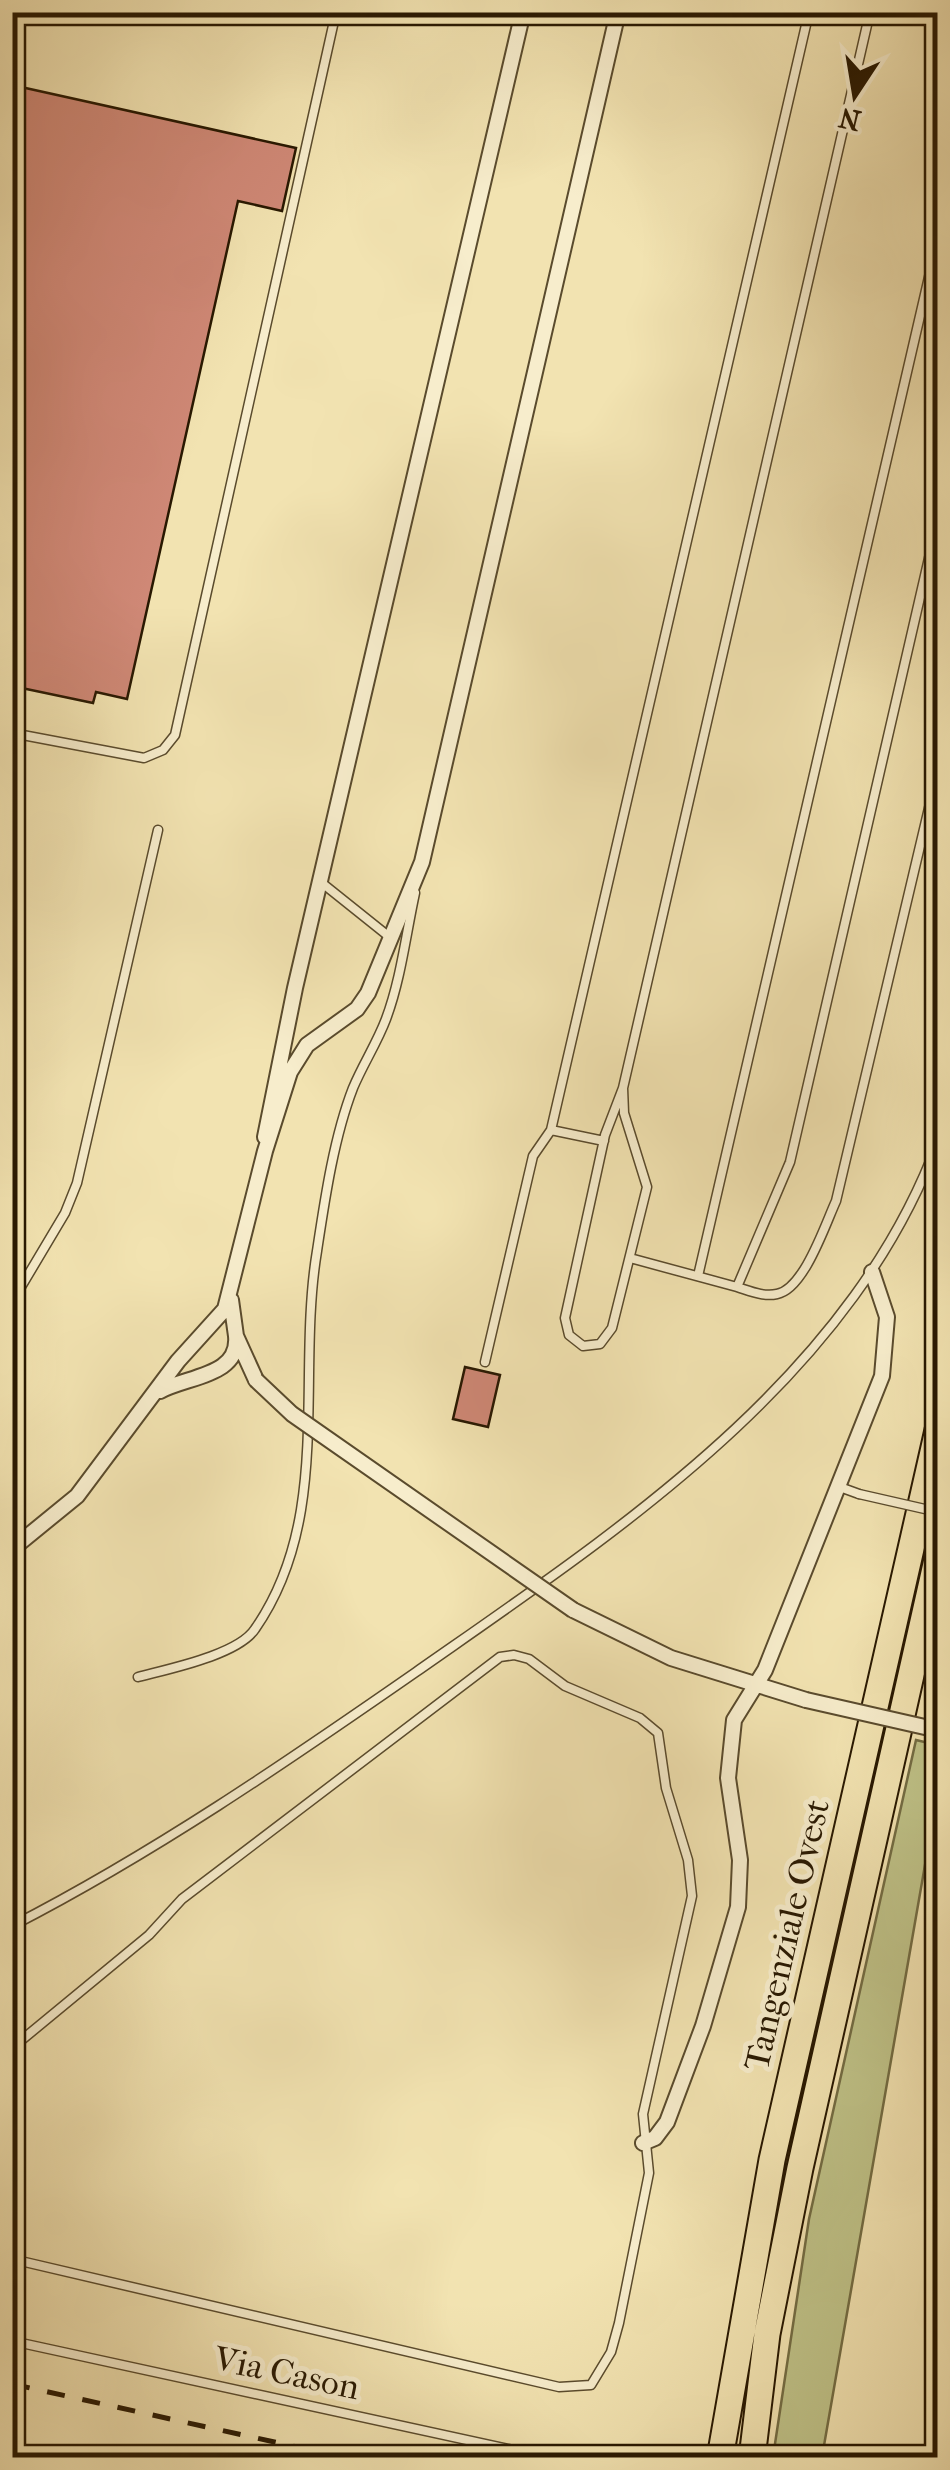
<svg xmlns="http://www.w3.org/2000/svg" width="950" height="2470" viewBox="0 0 950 2470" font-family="'IM FELL French Canon',serif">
<rect width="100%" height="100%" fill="#f2e3b1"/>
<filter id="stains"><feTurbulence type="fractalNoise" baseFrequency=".002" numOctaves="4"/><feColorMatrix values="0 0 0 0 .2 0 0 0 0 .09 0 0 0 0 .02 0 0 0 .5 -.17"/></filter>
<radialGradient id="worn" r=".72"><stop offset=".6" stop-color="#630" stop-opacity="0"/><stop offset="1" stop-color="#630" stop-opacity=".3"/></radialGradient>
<path fill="#bfc288" stroke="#746d44" stroke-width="2.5" d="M916,1740L937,1745V1796L822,2457H773L809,2219Z"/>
<path fill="#cf8876" stroke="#281801" stroke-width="2.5" d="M12,85L296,148L282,211L238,201L127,699L96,692L93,703L12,686Z
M465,1367L500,1375L488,1427L453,1419Z"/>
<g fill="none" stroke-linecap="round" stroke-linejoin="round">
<g stroke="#5a4b2d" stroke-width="11">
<path id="lane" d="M12,733L144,758L163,750L175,735L336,12
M322,883L392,939
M623,1088L624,1113L647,1187L612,1328L600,1344L583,1346L569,1335L565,1318L605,1135L623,1088L870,12
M604,1141L551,1130L809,12
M630,1258L737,1287L790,1162L938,519
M698,1276L938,238
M737,1287C750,1291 763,1297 777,1294C804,1289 825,1225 836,1201L938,770
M12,1302L65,1213L77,1183L158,830
M485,1362L533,1156L551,1130
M837,1486L859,1494
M138,1677C168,1669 238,1655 255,1629C333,1517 296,1377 317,1251C325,1198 334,1137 353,1088C363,1064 377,1043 386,1019C401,979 406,934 415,893
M12,1926C154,1853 285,1763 416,1672C616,1532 850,1380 938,1141
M12,2048L149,1935L182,1899L500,1657L514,1655L529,1659L565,1686L640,1718L658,1733L666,1788L688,1860L692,1896L643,2114L649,2173L619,2323L611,2352L591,2385L559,2387L12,2259
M12,2341L550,2458"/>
</g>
<g stroke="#5a4b2d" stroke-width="18">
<path id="street" d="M265,1137L295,988L523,12
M231,1300L236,1336L256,1380
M160,1391C188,1376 240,1376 236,1336
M12,1549L77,1496L178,1361L225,1309L265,1151L290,1072L307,1045L357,1009L368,993L422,862L618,12
M573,1610L671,1658L806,1700
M643,2143L655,2138L667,2122L703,2026L738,1907L740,1860L728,1778L734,1720L765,1670L882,1376L887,1317L872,1272"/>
</g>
<g stroke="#281801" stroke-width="29">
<path id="highway" d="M720,2458L772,2160L938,1430
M752,2458L767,2334L800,2168L938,1555"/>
</g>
<use href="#lane" stroke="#f7edcc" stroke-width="8"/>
<use href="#street" stroke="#f7edcc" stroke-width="14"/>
<use href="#highway" stroke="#f2e3b1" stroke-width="25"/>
<path stroke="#281801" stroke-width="5" stroke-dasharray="18 18" stroke-linecap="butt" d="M12,2384L347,2458"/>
<g stroke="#5a4b2d" stroke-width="11" stroke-linecap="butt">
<path id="lane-bridge" d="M859,1494L938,1512"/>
</g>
<g stroke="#5a4b2d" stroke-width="18" stroke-linecap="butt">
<path id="street-bridge" d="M256,1380L292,1414L573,1610
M806,1700L938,1730"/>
</g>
<use href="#lane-bridge" stroke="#f7edcc" stroke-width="8"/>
<use href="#street-bridge" stroke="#f7edcc" stroke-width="14"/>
</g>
<g text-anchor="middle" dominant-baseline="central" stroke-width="10" stroke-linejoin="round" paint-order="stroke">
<g font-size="35" fill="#281801" stroke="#f7edcc">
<text transform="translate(787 1935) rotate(-77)">Tangenziale Ovest</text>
<text transform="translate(287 2373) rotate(12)">Via Cason</text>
</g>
</g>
<rect width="950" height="2470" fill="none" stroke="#f2e3b1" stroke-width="50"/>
<rect x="15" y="15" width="920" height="2440" fill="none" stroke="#281801" stroke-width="5"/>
<rect x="25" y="25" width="900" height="2420" fill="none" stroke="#281801" stroke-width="2.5"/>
<g transform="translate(855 95) rotate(192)" stroke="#f7edcc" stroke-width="8" paint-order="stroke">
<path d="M0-8L18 38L0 25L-18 38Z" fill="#281801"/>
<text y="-15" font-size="28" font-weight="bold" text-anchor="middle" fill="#281801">N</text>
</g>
<rect width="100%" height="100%" filter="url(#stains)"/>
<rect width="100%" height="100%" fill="url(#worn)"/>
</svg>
